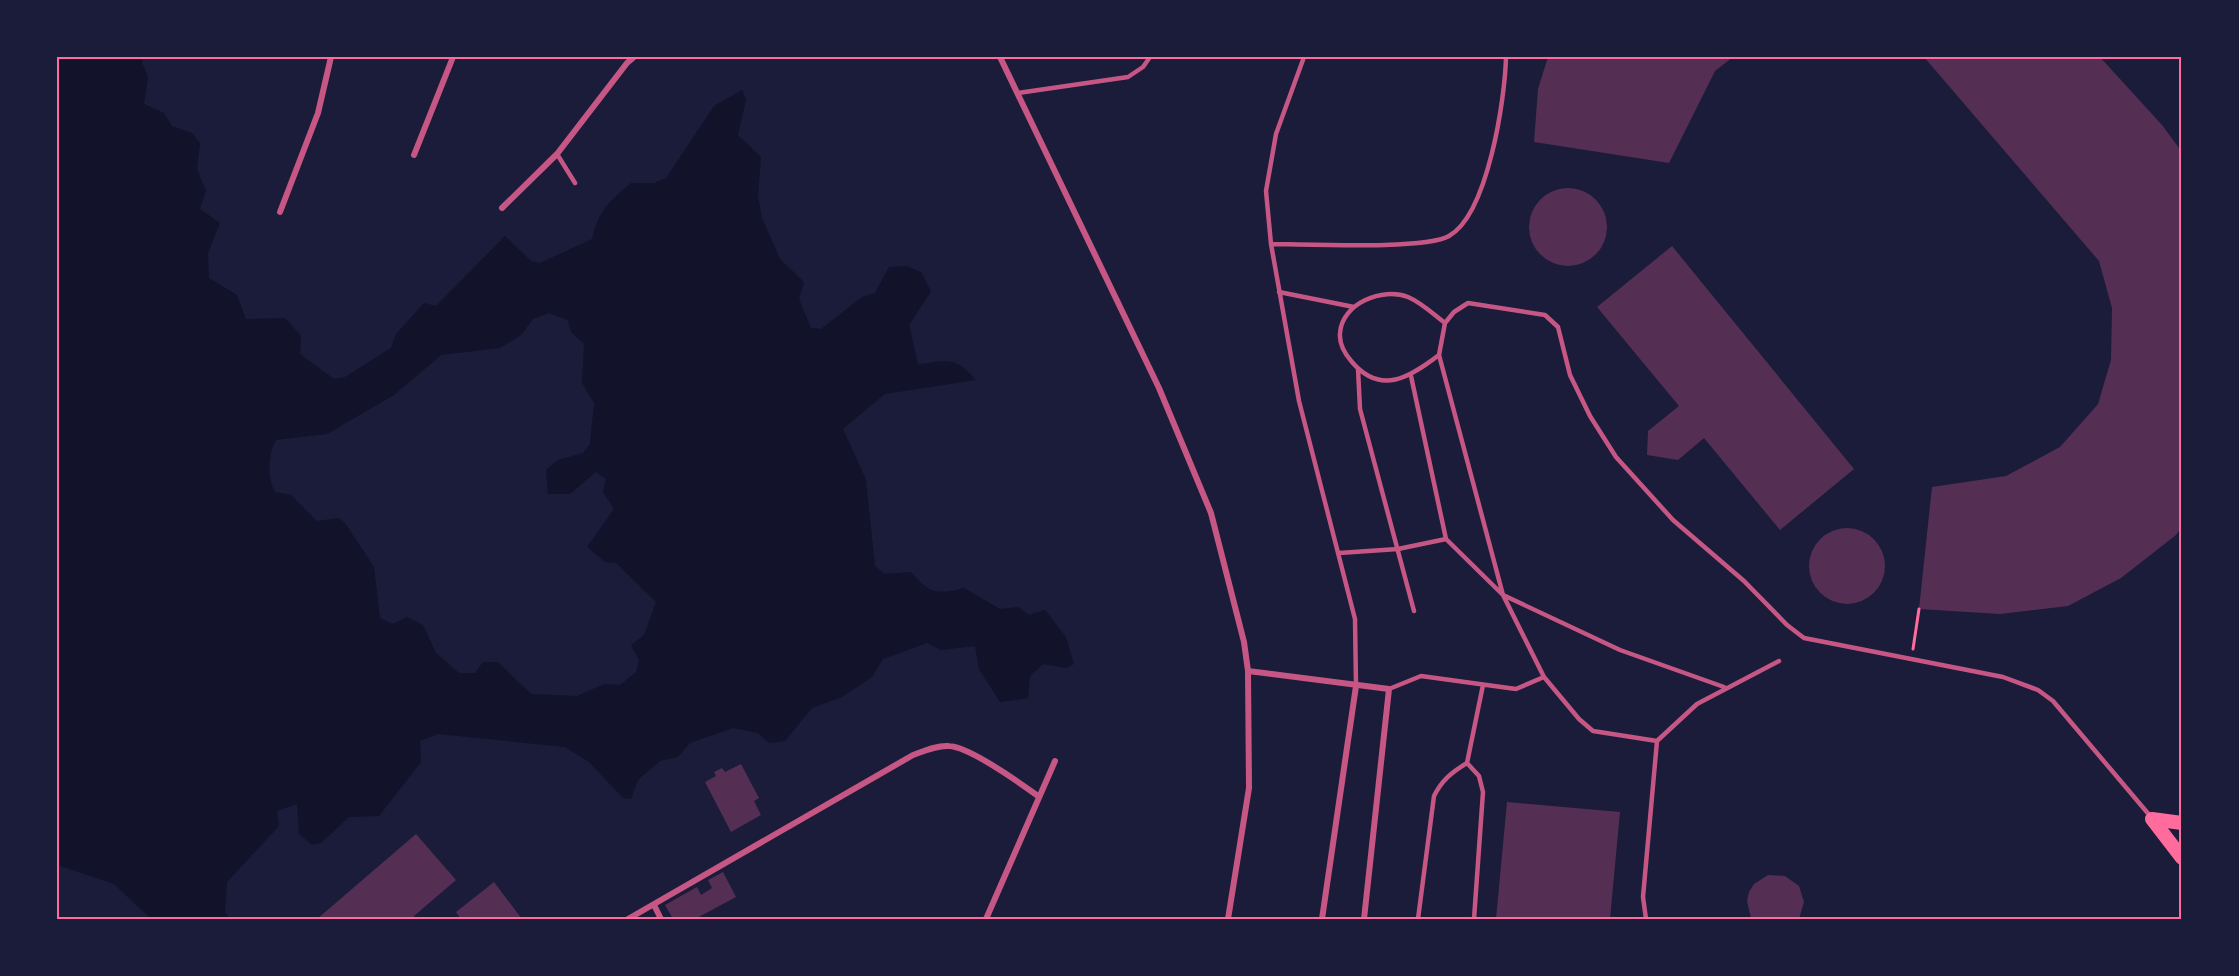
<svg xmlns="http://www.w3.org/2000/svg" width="2239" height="976" viewBox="0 0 2239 976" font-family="'PT Sans',sans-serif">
<rect width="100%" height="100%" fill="#1b1b3a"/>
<path fill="#12122b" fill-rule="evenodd" d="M57,57H143L142,63L148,77L144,104L164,113L172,126L192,133L200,143L197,169L206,191L200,209L220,223L208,253L209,278L237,295L246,319L285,318L301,336L300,354L334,379L345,377L391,348L396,334L424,303L436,306L505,236L531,261L540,263L592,239C599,210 609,202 631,183H654L666,178L714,106L742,90L746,100L738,135L761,157L758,196L762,218L780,259L804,282L799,299L811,328L821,329L862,297L875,293L889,267L907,266L921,272L931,291L909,325L918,364C947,361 955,355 976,380L885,394L843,429L866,480L875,566L885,574L911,572C930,594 937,595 964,588L1000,609L1018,607L1029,615L1045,610L1066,637L1074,664L1066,668L1043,664L1030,676L1028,698L1000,702L979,669L975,646L941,650L927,643L883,659L872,677L842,697L812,708L785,741L769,743L758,733L733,728L690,743L678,757L660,761L638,780L631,799L623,798L589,762L565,747L438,734L420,741L421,762L379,816L349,817L321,843L312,845L299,834L297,804L277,811L279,826L227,882L225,912L230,919H151L114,884L57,865ZM549,313L568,320L571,332L584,344L582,383L594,403L590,444L583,453L558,460L546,470L548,494H570L596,472L606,479L603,492L614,509L587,547L605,562L616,563L656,602L644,635L631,645L639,660L636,672L620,685L604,684L577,696L531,694L498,662H483L475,673H459L436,653L423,625L407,617L393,624L380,618L374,567L345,523L339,518L317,521L291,495L275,492C267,478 268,454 276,440L327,434L394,395L441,355L500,348L521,335L533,319Z"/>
<path fill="#542f53" d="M1548,57H1733L1715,71L1669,163L1534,142L1538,89Z
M1924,57H2100L2162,125L2182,152V527L2176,535L2121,578L2068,606L2000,614L1919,609L1932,487L2006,476L2060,447L2098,404L2111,360L2112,308L2099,261Z
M1529 227a39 39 0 1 1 78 0a39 39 0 1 1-78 0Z
M1672,246L1854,469L1780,530L1704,438L1678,460L1647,455L1648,431L1679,406L1597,307Z
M1809 566a38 38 0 1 1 76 0a38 38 0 1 1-76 0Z
M741,764L759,798L754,801L761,815L731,832L705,782L716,776L714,772L722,768L725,772Z
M1507,802L1620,812L1610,919H1496Z
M416,834L456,880L414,916L416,919H317Z
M723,872L736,897L695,919H673L665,905L697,887L701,895L712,888L708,880Z
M1768,875L1785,876L1799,886L1804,902L1799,919L1751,918L1747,901L1749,892L1754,884Z
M494,882L522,919H461L456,912Z"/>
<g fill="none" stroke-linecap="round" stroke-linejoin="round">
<path stroke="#ff6b9d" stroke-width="3" d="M1913,649L1919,609"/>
<path stroke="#c65784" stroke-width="4.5" d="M1304,57L1276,134L1266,191L1271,244L1299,401L1355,619L1356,686
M1018,93L1128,77L1143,67L1150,57
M557,154L575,183
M1271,244C1305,244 1425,250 1449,236C1488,214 1505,99 1506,57
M1279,292L1354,307
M1439,355C1410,377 1381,396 1352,362C1345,354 1339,344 1340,333C1342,303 1383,287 1408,297C1422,303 1433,314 1445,323
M1358,369L1360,409L1414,611
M1411,376L1446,539L1503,595L1620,650L1724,687
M1339,553L1398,549L1446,539
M1389,689L1421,676L1516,689L1544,677
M1657,741L1593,731L1579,719L1544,677L1503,595L1439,355L1445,323L1454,312L1468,303L1545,315L1558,327L1570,375L1590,416L1616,457L1673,520L1744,581L1787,625L1804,638L2003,677L2038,690L2053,701L2151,817
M1467,763L1479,776L1483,792L1474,919
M1418,919L1434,796C1442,780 1452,772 1467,763L1483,685
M1646,919L1643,897L1657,741L1697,704L1779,661"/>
<path stroke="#c65784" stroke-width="6" d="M1000,57L1159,388L1211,513L1244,642L1248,671L1249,788L1228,919
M414,155L453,57
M502,208L557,154L627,63L634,57
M280,212L318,113L331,57
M1248,671L1389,689L1364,919
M654,905L661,919
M628,919L913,755C924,751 937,745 949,746C970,747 1020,783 1038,796
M986,919L1055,761
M1322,919L1356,686"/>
<path stroke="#ff6b9d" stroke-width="14" d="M2152,819L2182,858
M2152,819L2182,823"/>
</g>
<rect width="2239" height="976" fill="none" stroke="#1b1b3a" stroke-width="117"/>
<rect x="58" y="58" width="2122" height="860" fill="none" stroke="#ff6b9d" stroke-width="2"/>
</svg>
